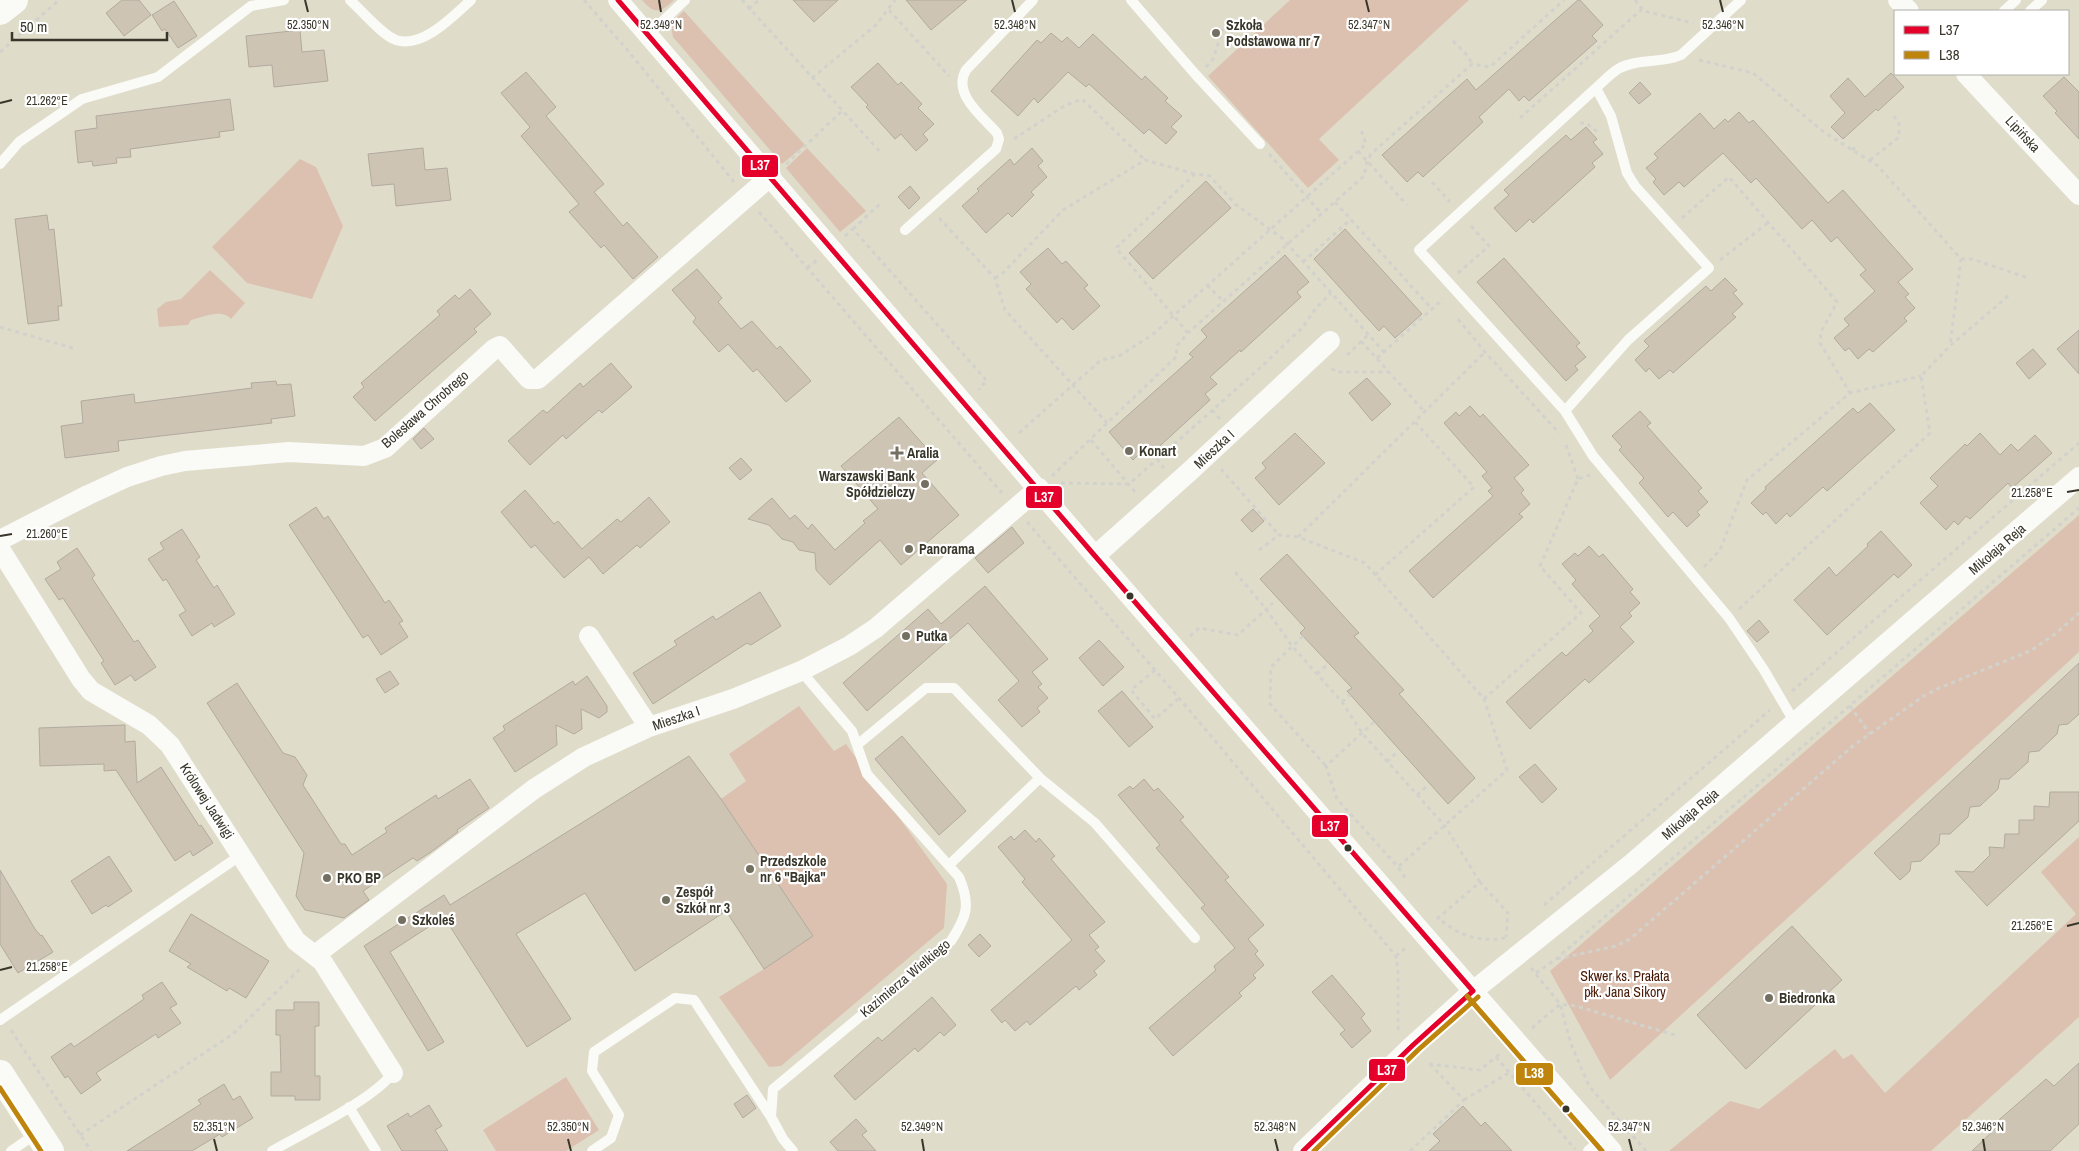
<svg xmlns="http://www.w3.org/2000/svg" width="2079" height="1151" viewBox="0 0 2079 1151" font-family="'Archivo Narrow',sans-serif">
<rect width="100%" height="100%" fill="#e0dcca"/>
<path fill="#dcc1b0" d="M642,0H674C660,13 655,15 642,0Z
M1290,0H1469L1319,139L1339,160L1308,188L1208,76Z
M684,11L805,145L782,164L673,37C670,25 675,19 684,11Z
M807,148L866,211L840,232L786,168Z
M300,159L316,167L343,226L312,299L247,283L212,247Z
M210,270L245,303L231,319C222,308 203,317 191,320L188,325L159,327L157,309L166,302L181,299Z
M2079,515V652L1610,1080L1550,971Z
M799,706L834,751L846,744L947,884L944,928L781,1066L769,1067L719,997L764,969L721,799L746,781L729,754Z
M2079,837V1017L1931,1151H1669L1730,1101L1759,1109L1835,1049L1843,1059L1852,1054L1885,1093L2076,914L2041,872Z
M566,1077L599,1130L566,1151H496L483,1130Z"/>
<path fill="#cdc4b4" stroke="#b1aa9e" d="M122,0H139L151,15L124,36L106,13Z
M793,0H838L814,22Z
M906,0H967L931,30Z
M1578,0H1580L1603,25L1592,36L1597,41L1529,101L1524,96L1519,101L1509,89L1479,117L1483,122L1456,147L1423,177L1418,172L1407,182L1382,155L1467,79L1476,90Z
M174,1L197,36L178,48L165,29L162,31L152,15Z
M300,30L302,52L324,50L328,81L274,87L272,65L249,67L246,36Z
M1051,33L1062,42L1067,37L1079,48L1093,34L1142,80L1145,76L1168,98L1165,101L1182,116L1171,127L1177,132L1166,144L1149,129L1144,134L1089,84L1086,87L1068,72L1038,103L1034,98L1018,116L991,91L1037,40L1041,43Z
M878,63L898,85L901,82L922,104L918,108L934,124L923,134L928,140L916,151L901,134L895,139L866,107L868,105L851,87Z
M526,72L556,107L546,116L604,184L594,192L623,226L627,222L658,257L633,279L604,245L601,248L569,212L579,204L521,136L530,127L501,93Z
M1891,73L1904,87L1878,111L1876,109L1843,139L1831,127L1845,113L1830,96L1848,78L1865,97Z
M2064,77L2079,92V139L2055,113L2057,111L2043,96Z
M1640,82L1651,94L1639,104L1629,93Z
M230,99L234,130L219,132L220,137L130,149L131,157L116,158L117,163L93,166L92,161L78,163L75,131L97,128L96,116Z
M1739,112L1749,123L1753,120L1828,203L1843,190L1913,269L1898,282L1909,294L1905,297L1915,308L1904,318L1907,321L1873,352L1869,349L1858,359L1849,348L1845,351L1834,338L1849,325L1844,319L1875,291L1860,275L1866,270L1837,237L1831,242L1812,220L1802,229L1756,178L1751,183L1723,153L1684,187L1679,182L1664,195L1653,182L1656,179L1646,168L1658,158L1654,154L1700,113L1714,129L1725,119L1728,122Z
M1586,127L1597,139L1593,142L1603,154L1592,163L1595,167L1533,223L1530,219L1516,232L1494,208L1509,195L1504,190L1566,135L1571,140Z
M423,148L425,170L447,168L451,200L396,206L394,184L372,186L368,154Z
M1032,148L1043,161L1038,166L1047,177L1031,192L1034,195L1012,217L1008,213L986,233L962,206L979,191L977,189L1010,159L1014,165Z
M1206,181L1231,208L1153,279L1129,253Z
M910,186L920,198L909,209L898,197Z
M47,215L49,230L54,229L62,306H58L59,320L28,324L15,219Z
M1345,229L1422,314L1395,338L1384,326L1379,331L1314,259Z
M1048,248L1062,264L1066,261L1088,285L1084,288L1100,306L1073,330L1062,318L1057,323L1026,289L1031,284L1020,272Z
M1285,255L1309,282L1297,292L1301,297L1241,352L1240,350L1210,377L1217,384L1205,394L1210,400L1150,455L1144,449L1133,460L1109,432L1193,357L1189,354L1207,337L1201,330Z
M1504,258L1580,343L1576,346L1586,357L1575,366L1578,370L1566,381L1477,282Z
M697,269L722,298L718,302L741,329L752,321L777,349L780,346L811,381L786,402L757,369L753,372L728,344L719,352L693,322L696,318L672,290Z
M1725,278L1737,290L1733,293L1743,304L1732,314L1736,317L1673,373L1670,370L1659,379L1649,368L1646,372L1635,360L1649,346L1644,341L1706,286L1711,291Z
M470,289L491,314L474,329L477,332L375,421L353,397L364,387L361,383L440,315L437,311L455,295L459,299Z
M2079,330V374L2057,349Z
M2033,349L2046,364L2029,379L2016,363Z
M611,363L632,387L602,413L599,410L566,439L563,435L530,465L508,441L543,410L547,413L580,383L583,387Z
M1367,378L1391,404L1372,421L1349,393Z
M276,381L277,385L291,384L295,416L271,419L272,423L118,441L119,451L65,458L61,426L83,423L81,401L134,394L135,403L252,388L251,383Z
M1870,403L1895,430L1827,491L1823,487L1790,517L1787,513L1776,524L1766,512L1763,515L1751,503L1766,489L1765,487L1853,408L1858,413Z
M1470,406L1480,417L1483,414L1529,465L1514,478L1524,490L1521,493L1530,504L1519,514L1523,517L1433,598L1409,571L1493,496L1488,491L1492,488L1482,476L1487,472L1444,423L1456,412L1459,416Z
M1640,411L1651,423L1647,426L1702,488L1698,491L1708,502L1697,512L1700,515L1687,527L1673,512L1668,517L1639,483L1644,478L1619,450L1622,447L1612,436Z
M899,417L937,460L922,473L959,515L901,565L880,540L830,585L816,570L815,553L799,550L793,542L782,539L769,525L748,519L772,498L790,519L795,515L808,529L812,524L835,550L865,523L863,521L878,509L841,466Z
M424,428L434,439L421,449L413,439Z
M1295,433L1325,463L1279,505L1255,478L1266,468L1262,463Z
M1980,433L2000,455L2011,444L2018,451L2035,435L2052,453L2012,488L2008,483L1970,519L1966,516L1958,525L1954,521L1946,530L1920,503L1938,486L1930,478L1965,444L1967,446Z
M741,458L752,470L740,480L729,468Z
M525,490L554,524L558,521L582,549L617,519L621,522L649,497L670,522L640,548L637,545L603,574L589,557L564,578L535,545L531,548L501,512Z
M316,507L324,519L328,516L385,603L389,600L403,621L399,623L408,637L381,655L368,635L363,638L289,525Z
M1253,509L1264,521L1252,532L1241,520Z
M1012,527L1024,543L988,573L975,558Z
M182,529L200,557L196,560L214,588L217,585L235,614L214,627L212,623L192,636L179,615L186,611L166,579L163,581L148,559L164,549L160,543Z
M1881,531L1912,565L1898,578L1894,574L1827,635L1794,600L1829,567L1836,576L1868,546L1867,544Z
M1589,546L1599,557L1603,554L1633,589L1630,592L1640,603L1629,613L1632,616L1620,627L1634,642L1589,683L1585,679L1530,729L1506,702L1562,652L1566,656L1593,631L1589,626L1600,616L1572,584L1576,580L1562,564L1575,553L1578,556Z
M77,548L95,575L92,578L134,642L138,640L156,667L135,681L131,675L115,685L101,663L104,661L63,598L59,600L45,579L61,569L57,562Z
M1287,554L1359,633L1354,636L1404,690L1399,694L1475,778L1448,804L1347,691L1352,688L1300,633L1305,628L1260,579Z
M985,586L1048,659L1032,672L1042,684L1038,687L1048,698L1037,708L1040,712L1022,727L998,700L1019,681L968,623L867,711L843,683L928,609L941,624Z
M760,592L781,626L751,645L747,643L653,704L633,673L677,645L674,641L713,616L716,620Z
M1759,620L1769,632L1757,642L1747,631Z
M1099,640L1124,667L1103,686L1079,658Z
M2079,663V714L2068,724L2059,725L2057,734L2039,751L2029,752L2028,762L2009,779H2000L1998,789L1980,806L1970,807L1968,817L1950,834H1940L1939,844L1921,861L1911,862L1910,871L1900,880L1874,853Z
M390,671L399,684L385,693L376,679Z
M587,676L607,706V712L599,718L581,709L582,729L574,734L556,725L557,745L515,772L493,738L505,730L503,726L573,681L575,685Z
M237,683L283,753L295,757L307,775L303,785L341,844H345L352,855L387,832L385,828L436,795L438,799L470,779L489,808L457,830L458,832L431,852L417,861L413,858L363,891L369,900L344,918L305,910L296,896L304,853L207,703Z
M1122,691L1153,727L1129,747L1098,711Z
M125,725V742L135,741L137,783L161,767L199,826L201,825L213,843L193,856L190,851L175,861L116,770L104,771V764L40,766L39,728Z
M902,736L966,811L939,835L875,759Z
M689,756L721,799L813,936L764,969L726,911L635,971L585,893L516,934L571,1019L527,1047L444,917L390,952L444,1042L428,1051L364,946L444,895L450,905Z
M1535,764L1557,789L1542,803L1519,777Z
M1144,779L1154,791L1158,788L1184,817L1180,820L1229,877L1225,880L1264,925L1248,939L1258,951L1255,954L1264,965L1253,975L1256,978L1239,993L1242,996L1173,1056L1149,1028L1216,970L1214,966L1235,948L1201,908L1205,905L1156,848L1160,845L1118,795L1130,786L1133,789Z
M2050,792H2079V821L1987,906L1955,871L1973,872L1990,855L1989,847L2004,848L2005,834H2019V820H2034V806L2049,807Z
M1025,830L1036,842L1039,838L1055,856L1051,859L1105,922L1089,935L1099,947L1095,950L1105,961L1094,971L1097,975L1079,990L1076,986L1030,1025L1027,1021L1015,1031L1005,1020L1002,1023L991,1010L1072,940L1022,882L1025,879L998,847L1011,836L1014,840Z
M109,856L132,891L108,907L106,905L92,914L71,881Z
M0,870L35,929L41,936L42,935L53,952L18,973L0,944Z
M191,914L269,961L246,998L229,988L227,991L187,967L191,964L169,951Z
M1792,926L1842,980L1746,1069L1697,1015Z
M980,934L991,946L979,957L968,945Z
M1332,975L1365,1014L1361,1018L1371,1031L1352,1048L1340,1034L1345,1030L1312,992Z
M162,982L177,1004L170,1008L181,1023L158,1038L156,1034L96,1073L101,1080L81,1094L68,1076L65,1078L51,1057L71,1043L74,1047L144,999L142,995Z
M932,997L956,1025L944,1036L940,1032L918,1052L915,1048L855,1100L834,1076L878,1037L882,1041Z
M294,1002H319V1026H315V1076H320V1100H295V1096H271V1072H281L280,1035H276V1010H294Z
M2079,1063V1124L2050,1151H1972L1996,1128L1993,1125L2046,1079L2054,1086Z
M224,1084L233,1100L240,1096L253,1118L222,1137L220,1134L192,1151H127L201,1104L198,1100Z
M747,1095L756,1108L743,1118L734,1104Z
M429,1105L442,1126L435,1130L448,1151H402L387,1126L408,1113L410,1117Z
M1463,1106L1481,1126L1485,1122L1512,1151H1429L1440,1141L1433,1134Z
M856,1119L867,1131L862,1135L876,1151H838L830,1142Z"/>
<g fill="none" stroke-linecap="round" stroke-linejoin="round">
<path stroke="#d2d2cd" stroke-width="3" stroke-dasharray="4 4" stroke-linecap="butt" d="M584,0L630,53L734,182
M742,0L882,154
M1635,0L1644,11L1693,23
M749,9L759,0
M889,10L949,76
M1453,41L1468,56L1472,64
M0,52L59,0
M1699,60L1753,73L1825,133L1878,166L1961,259L1950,346
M1206,67L1213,59L1223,29
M812,78L876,25L895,0
M1520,118L1642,9
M1580,123H1586L1600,134
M1014,139L1064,106L1082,99L1145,160
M1852,150L1858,145
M1358,151L1407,205
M1269,154L1321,213
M1870,160L1899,137V124L1894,116
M786,164L842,111
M1432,182L1450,202
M1335,202L1432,309
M759,212L1002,493
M939,218L995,278L1005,310L1108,424
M1682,218L1729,177L1837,302L1821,332L1820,343L1850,393
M853,229L881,203
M845,236L853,229L987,381L979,388L980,390
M1961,259H1972L2028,278
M1720,260L1769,222
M1303,262L1351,219
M807,268L817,260
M1458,273L1489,246L1469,224
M995,278L1001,275L1063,210L1145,160L1195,174
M1207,285L1223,301
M1458,319L1485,352L1559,433
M0,327L76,349
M1188,333L1116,248L1195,174L1210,176L1235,204L1282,238L1384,352
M1361,341L1424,411
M1347,355L1368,335
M1377,358L1443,299
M1332,368L1336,372H1388
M1212,410L1220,419
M1019,433L1101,360L1119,356L1152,335L1366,144L1360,127
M1091,440L1137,494
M1566,445L1578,479
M1157,459L1164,468
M1221,469L1279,535
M1052,476L1177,356L1176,347L1188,333L1364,176L1367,161L1371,154L1472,64L1490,67L1564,0
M1061,483L1129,484L1260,368L1302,328L1316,308L1331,293
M1027,522L1179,698L1396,956L1398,972V1028L1400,1030
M1298,537L1485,352
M1259,550L1279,535L1298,537L1365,563L1484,699L1507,770L1398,867
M1704,567L1720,550L1747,480L1850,393L1921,376
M1235,572L1266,609L1292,646L1342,702L1362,733L1445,826L1480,882
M1375,575L1474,487L1414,421
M1739,609L1930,433L1921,376L1950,346L2008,296
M1190,636L1199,628L1238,635L1273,603
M1303,636L1271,667L1270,704L1326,766
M1155,670L1131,690L1155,719L1179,698
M1317,674L1329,663
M1792,691L2079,443
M1484,699L1581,613L1540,566L1578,479L1590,475
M1342,702L1350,695
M1850,706L1870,734
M1374,722L1326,766L1337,799L1398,867L1407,881
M1387,762L1396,753
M1417,795L1426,787
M1544,905L1770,710
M1437,919L1480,882L1508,913L1506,937
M1442,921C1462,937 1480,942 1505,938
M1396,956L1408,946
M1557,959L1616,946L1630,939L1854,745L1924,696L1939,688L2032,650L2055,634L2079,613
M1531,968L1560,1004L1571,1044L1589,1086L1646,1151
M1536,973L1556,959L2079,508
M1532,1028L1560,1004L1576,1006L1675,1035
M11,1030L91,1151
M1496,1057L1575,1149
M1429,1064L1480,1070L1502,1052
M1464,1100L1510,1072
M80,1135L233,1034L300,969
M1410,1151L1464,1100L1429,1063"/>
<path stroke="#fafaf7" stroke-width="10" d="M350,0C361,10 383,36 396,40C423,49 454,15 471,0
M1131,0L1196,75L1260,144
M2004,11L2016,0
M2030,11L2042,0
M648,35L685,0
M1596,88L1419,250L1565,411L1593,456L1729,618L1764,670L1795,723
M0,164L19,142L82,99L158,77L251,6L284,0
M905,230L996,149L999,139L997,133C982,116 952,94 966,70L1033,0
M1565,411L1628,340L1709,268L1635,186L1627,173L1611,116L1596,88C1603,82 1610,74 1618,69C1637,58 1661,64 1681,55L1741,0
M857,745L926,688H954L1040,778L1095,823L1195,938
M949,865L1040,778
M0,1020L241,855
M349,1107L376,1151
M11,1151L37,1133
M272,1151C305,1132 371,1101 393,1073
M592,1151L611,1138L619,1115L592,1071L594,1052L675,998L694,1000L771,1117
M793,1151L783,1139L771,1117L773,1089L951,941C967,916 971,905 959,877L867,774L852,731L801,671
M1588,1151L1601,1139"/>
<path stroke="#fafaf7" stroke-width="20" d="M618,0L1095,556L1612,1151
M1898,0L1909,11
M1966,74L2079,195
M0,540L88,495L127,477L161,466L185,461L289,452L364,456L385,448L494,349L500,346L529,379H538L771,176
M0,549L81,679L91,691L149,725L170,745L296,941L322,961L393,1073
M1095,556L1189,472L1330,341
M589,636L649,727
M315,955L534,789L584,757L649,727L733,699L801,671L849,646L876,628L1039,488
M1303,1151L1413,1045L1473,991L1631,864L2079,477"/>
<path stroke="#fafaf7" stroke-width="28" d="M0,11L14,0
M0,1074L50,1151"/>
<g stroke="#fff" stroke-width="9">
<path id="bus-1" d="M618,0L1095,556L1473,991
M1303,1151L1413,1045L1473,991"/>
</g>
<g stroke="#fff" stroke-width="9">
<path id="bus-2" d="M1467,996L1602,1151
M0,1088L41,1151
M1314,1151L1418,1050L1478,997"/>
</g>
<use href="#bus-1" stroke="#e4002b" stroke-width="5"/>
<use href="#bus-2" stroke="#be840c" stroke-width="5"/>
</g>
<path fill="none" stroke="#383529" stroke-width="2" d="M305,0L308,12M659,0L661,12M1012,0L1015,12M1366,0L1369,12M1720,0L1723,12M0,103L12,100M2067,492L2079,490M0,536L12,534M2067,926L2079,923M0,970L12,967M214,1139L217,1151M568,1139L571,1151M922,1139L924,1151M1275,1139L1278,1151M1629,1139L1632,1151M1983,1139L1985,1151"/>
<g fill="#736f61" stroke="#fff" stroke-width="2">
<circle cx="1216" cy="33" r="5"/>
<circle cx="1129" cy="451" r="5"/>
<path d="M894.5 445.5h5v5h5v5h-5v5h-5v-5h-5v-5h5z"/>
<circle cx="925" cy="484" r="5"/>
<circle cx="909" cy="549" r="5"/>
<circle cx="906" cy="636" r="5"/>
<circle cx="750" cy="869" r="5"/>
<circle cx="327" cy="878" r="5"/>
<circle cx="666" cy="900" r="5"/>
<circle cx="402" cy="920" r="5"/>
<circle cx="1769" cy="998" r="5"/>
</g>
<g fill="#383529" stroke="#fff" stroke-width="2">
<circle cx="1130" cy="596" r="4.5"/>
<circle cx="1348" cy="848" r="4.5"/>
<circle cx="1566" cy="1109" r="4.5"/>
</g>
<g text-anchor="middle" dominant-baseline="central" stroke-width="4.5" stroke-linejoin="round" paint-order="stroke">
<g font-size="14" font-weight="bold" fill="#383529" stroke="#fff" text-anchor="start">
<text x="1226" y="25">Szkoła<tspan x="1226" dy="16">Podstawowa nr 7</tspan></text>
<text x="1139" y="451">Konart</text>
<text x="907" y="453">Aralia</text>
<text x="915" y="476" text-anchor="end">Warszawski Bank<tspan x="915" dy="16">Spółdzielczy</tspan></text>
<text x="919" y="549">Panorama</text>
<text x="916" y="636">Putka</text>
<text x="760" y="861">Przedszkole<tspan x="760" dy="16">nr 6 "Bajka"</tspan></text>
<text x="337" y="878">PKO BP</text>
<text x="676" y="892">Zespół<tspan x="676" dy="16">Szkół nr 3</tspan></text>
<text x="412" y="920">Szkoleś</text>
<text x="1779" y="998">Biedronka</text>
</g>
<g font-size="14" fill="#383529" stroke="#fff">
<text transform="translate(2023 134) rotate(47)">Lipińska</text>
<text transform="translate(425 409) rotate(-41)">Bolesława Chrobrego</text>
<text transform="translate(1214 449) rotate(-43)">Mieszka I</text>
<text transform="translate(1997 549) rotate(-41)">Mikołaja Reja</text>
<text transform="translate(676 718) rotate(-19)">Mieszka I</text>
<text transform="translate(207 801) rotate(57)">Królowej Jadwigi</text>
<text transform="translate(1690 814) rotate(-41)">Mikołaja Reja</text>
<text transform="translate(905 978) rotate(-40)">Kazimierza Wielkiego</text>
</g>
<g font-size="14" fill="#471804" stroke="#fff">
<text x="1625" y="976">Skwer ks. Prałata<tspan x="1625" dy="16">płk. Jana Sikory</tspan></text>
</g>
</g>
<g font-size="12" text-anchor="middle" fill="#383529" stroke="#fff" stroke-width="4.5" stroke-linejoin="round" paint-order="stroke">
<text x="308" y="29">52.350°N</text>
<text x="661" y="29">52.349°N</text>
<text x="1015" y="29">52.348°N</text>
<text x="1369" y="29">52.347°N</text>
<text x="1723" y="29">52.346°N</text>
<text x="47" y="105">21.262°E</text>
<text x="2032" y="497">21.258°E</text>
<text x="47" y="538">21.260°E</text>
<text x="2032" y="930">21.256°E</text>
<text x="47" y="971">21.258°E</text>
<text x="214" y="1131">52.351°N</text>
<text x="568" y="1131">52.350°N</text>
<text x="922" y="1131">52.349°N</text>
<text x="1275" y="1131">52.348°N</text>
<text x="1629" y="1131">52.347°N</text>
<text x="1983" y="1131">52.346°N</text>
</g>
<g stroke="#fff" stroke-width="2">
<rect x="741" y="154" width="38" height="24" rx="5" fill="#e4002b"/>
<rect x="1025" y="485" width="38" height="24" rx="5" fill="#e4002b"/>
<rect x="1311" y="814" width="38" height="24" rx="5" fill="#e4002b"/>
<rect x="1368" y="1058" width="38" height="24" rx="5" fill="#e4002b"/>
<rect x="1515" y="1062" width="39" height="24" rx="5" fill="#be840c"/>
</g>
<g font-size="14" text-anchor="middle" font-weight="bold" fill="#fff">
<text x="760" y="170">L37</text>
<text x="1044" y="502">L37</text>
<text x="1330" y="831">L37</text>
<text x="1387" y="1075">L37</text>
<text x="1534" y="1078">L38</text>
</g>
<rect x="1894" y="10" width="175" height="65" fill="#ffffff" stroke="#afaea9"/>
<rect x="1904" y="26" width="25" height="8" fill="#e4002b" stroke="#afaea9"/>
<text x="1939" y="35" font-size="15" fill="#383529">L37</text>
<rect x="1904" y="51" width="25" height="8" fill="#be840c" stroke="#afaea9"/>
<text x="1939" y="60" font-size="15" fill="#383529">L38</text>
<path d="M12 32v8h155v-8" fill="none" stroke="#383529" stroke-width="2.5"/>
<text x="20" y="32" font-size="15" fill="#383529" stroke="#ffffff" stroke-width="4" paint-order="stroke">50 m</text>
</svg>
